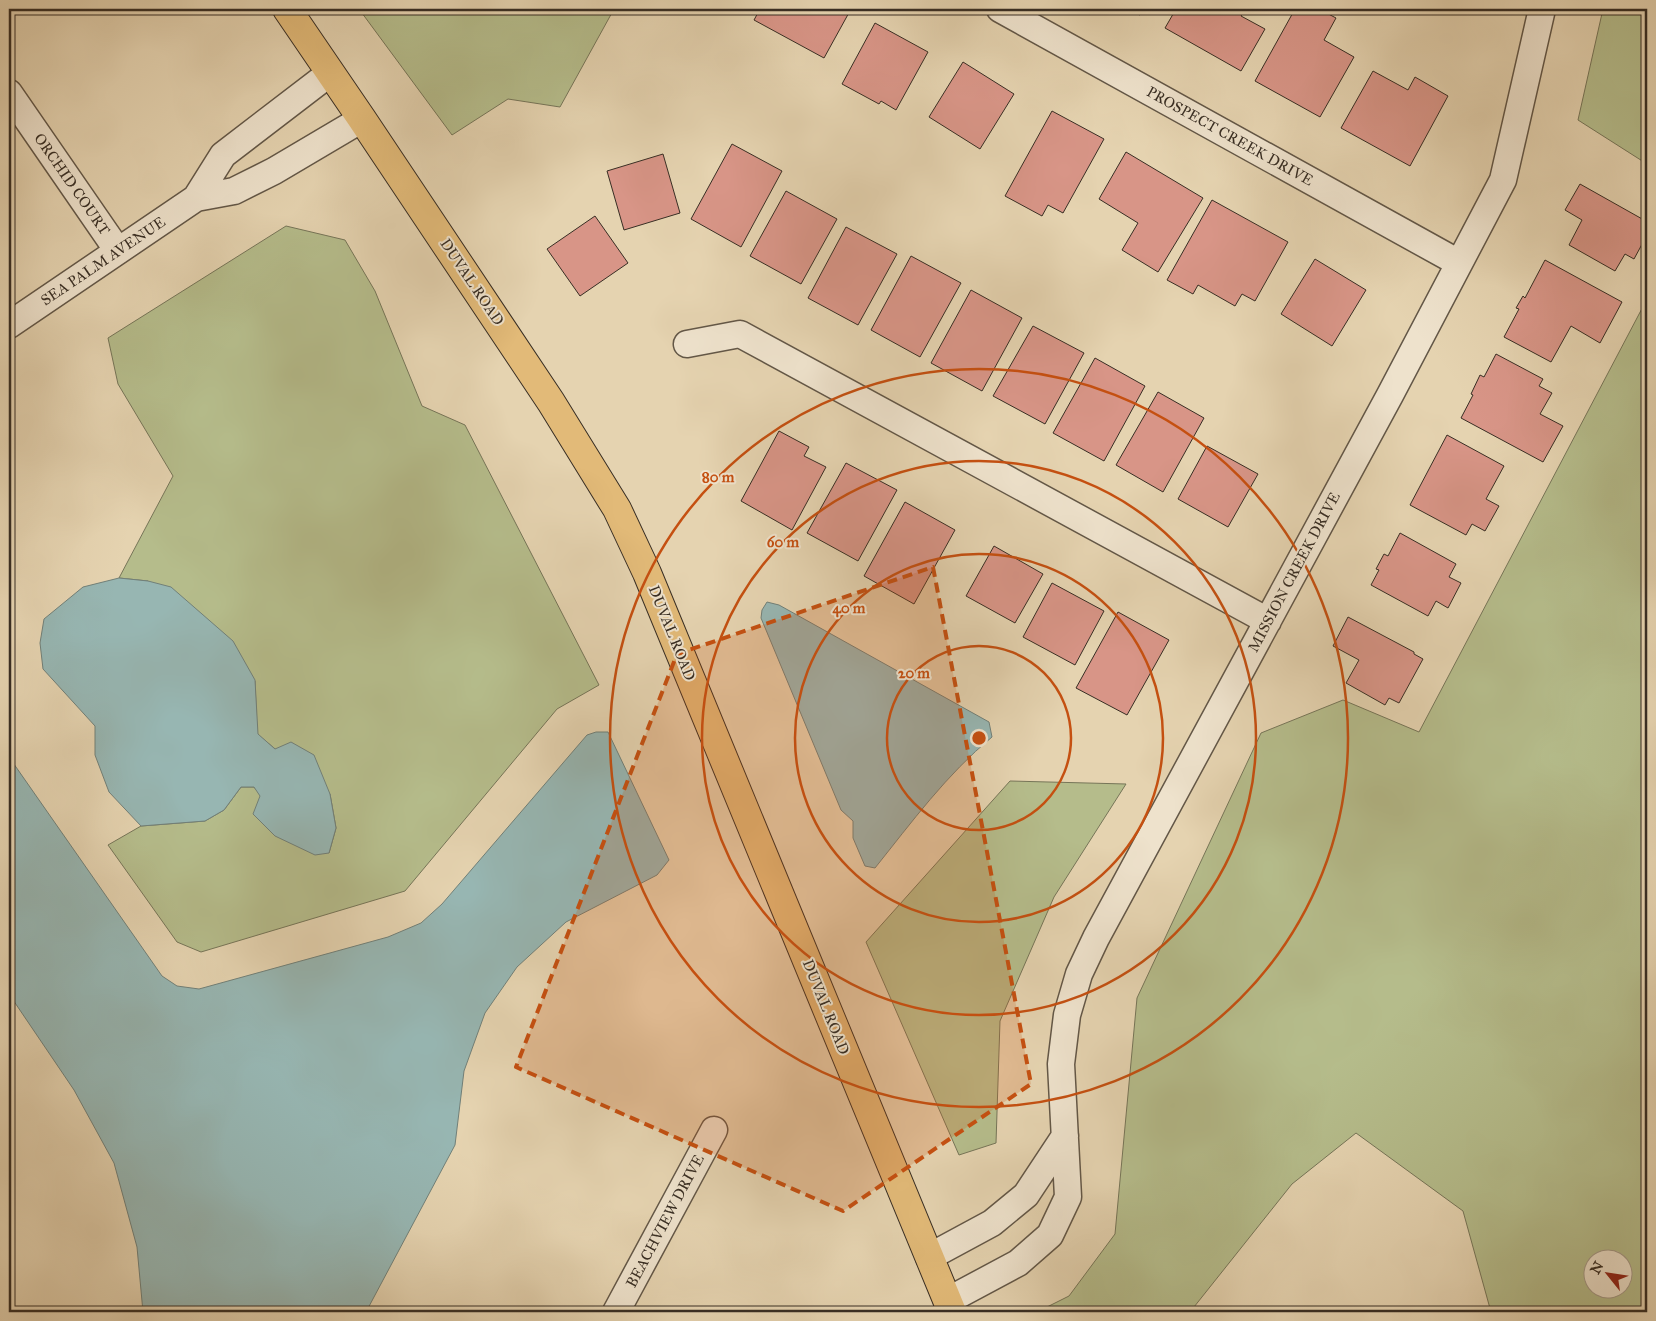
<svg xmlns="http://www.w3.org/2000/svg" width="1656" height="1321" viewBox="0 0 1656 1321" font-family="'IM FELL Great Primer',serif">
<rect width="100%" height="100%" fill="#e5d3b0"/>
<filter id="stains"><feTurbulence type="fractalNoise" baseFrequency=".004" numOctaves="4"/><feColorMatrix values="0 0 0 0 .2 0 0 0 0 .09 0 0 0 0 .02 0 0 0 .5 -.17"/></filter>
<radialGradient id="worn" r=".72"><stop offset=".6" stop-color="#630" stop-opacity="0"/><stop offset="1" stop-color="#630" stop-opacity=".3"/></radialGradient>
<path fill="#b5bc8b" stroke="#767558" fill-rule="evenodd" d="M359,9H614L560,107L508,99L452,135Z
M1603,9H1647V164L1578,120Z
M286,226L345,240L375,291L422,406L465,425L599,685L557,709L405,891L201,952L177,942L108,845L141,826L205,821L224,810L241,787H254L261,796L329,853L336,828L330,794L257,734L255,681L148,581L119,578L173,476L118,384L108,338Z
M1647,299V1312H1491L1463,1211L1356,1133L1292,1184L1190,1312H1037L1069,1296L1115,1234L1137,998L1261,733L1343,700L1419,732ZM1624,1258V1288H1594V1258Z
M1010,781L1126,784L1054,897L1000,1021L996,1143L959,1155L866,942Z"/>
<path fill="#97b6b2" stroke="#718079" d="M119,578L148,581L171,587L233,641L255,680L258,734L275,749L291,742L314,755L330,794L336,828L329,853L315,855L275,836L253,814L260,796L254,787H241L224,810L205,821L141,826L109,792L95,755V726L43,669L40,643L44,619L83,587Z
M767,602L779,605L989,722L992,737C947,774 911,823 875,868L865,866L853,838V821L841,810L761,618L762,610Z
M596,732H608L669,860L657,875L566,922L517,967L485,1013L464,1071L455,1145L366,1312H143L137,1247L114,1163L74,1090L9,994V757L162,976L177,986L199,989L388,937L421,923L442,904L587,735Z"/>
<path fill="#d89587" stroke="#382e24" d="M760,9H851L824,58L754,20Z
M1129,9H1144L1140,15Z
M1176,9H1246L1241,16L1265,29L1241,71L1165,28Z
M1295,9H1319L1336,18L1324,40L1354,57L1320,117L1255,81Z
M875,23L928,52L896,110L881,101L879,104L842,84Z
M963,62L1014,94L980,149L929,117Z
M1373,71L1408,90L1415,77L1448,96L1410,166L1341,128Z
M1052,111L1104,139L1063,213L1048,205L1042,216L1005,196Z
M732,144L782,171L741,247L691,219Z
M1126,152L1203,198L1158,272L1122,250L1138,223L1099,199Z
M663,154L680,213L624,230L607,171Z
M1580,184L1644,220L1642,225L1647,229V235L1634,259L1625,254L1615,271L1569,245L1582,220L1565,210Z
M786,191L837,219L801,284L750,256Z
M1212,200L1288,242L1255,301L1242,294L1235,306L1198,285L1193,294L1167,280Z
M595,216L628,263L580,296L547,249Z
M846,227L897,254L858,325L808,298Z
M911,256L961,283L920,357L871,330Z
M1315,259L1366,290L1332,346L1281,314Z
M1545,260L1622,302L1600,343L1571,326L1551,362L1504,337L1519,309L1516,308L1523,296L1525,298Z
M971,290L1022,318L982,391L931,363Z
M1033,326L1084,353L1045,424L993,396Z
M1496,354L1543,379L1539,386L1552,393L1540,414L1563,426L1543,462L1461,418L1473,395L1471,394L1480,375L1484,377Z
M1095,358L1145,386L1104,461L1053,433Z
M1158,392L1204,418L1163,492L1116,465Z
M779,431L809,447L804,456L826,467L792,530L741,501Z
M1447,435L1504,466L1486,499L1499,506L1485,531L1472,524L1466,535L1410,505Z
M1207,446L1258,474L1228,527L1178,499Z
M846,463L897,490L858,561L807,533Z
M905,502L955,530L914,604L864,576Z
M1400,533L1456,564L1449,577L1461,583L1448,608L1436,601L1428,616L1371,585L1379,570L1376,569L1384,554L1388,556Z
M994,546L1043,574L1015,623L966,596Z
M1052,583L1104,611L1075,665L1023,637Z
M1118,612L1169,640L1127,715L1076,688Z
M1348,617L1414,652V654L1423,659L1399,703L1389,698L1385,705L1346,683L1359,660L1333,646Z"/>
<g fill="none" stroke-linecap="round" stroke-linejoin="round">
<g stroke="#635747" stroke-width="29">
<path id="street" d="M1000,9L1459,263
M330,73L223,155L196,198L234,191L274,171L362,119
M9,93L118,251
M9,325L196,198
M687,344L740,334L1268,621
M929,1257L992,1223L1026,1195L1065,1136
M947,1301L1018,1263L1050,1235L1068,1197L1061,1064L1067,1015L1079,974L1096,938L1390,395L1503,180L1542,9
M616,1312L714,1130"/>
</g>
<g stroke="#382e24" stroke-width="30">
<path id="primary" d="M287,9L362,119L551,402L617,509L647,573L952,1312"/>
</g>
<use href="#street" stroke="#eee2cc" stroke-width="26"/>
<use href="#primary" stroke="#e2ba78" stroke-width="28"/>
</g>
<path fill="#c55011" fill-opacity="0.2" stroke="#c55011" stroke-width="4" stroke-dasharray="10 6" stroke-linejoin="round" d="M933,567L1031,1084L843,1211L516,1067L677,654Z"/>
<g fill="none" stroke="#c55011" stroke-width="2.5">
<circle cx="979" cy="738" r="92"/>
<circle cx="979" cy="738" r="184"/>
<circle cx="979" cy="738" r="277"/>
<circle cx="979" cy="738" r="369"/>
</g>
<g text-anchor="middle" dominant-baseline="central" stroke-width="4" stroke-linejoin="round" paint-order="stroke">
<g font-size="15" fill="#382e24" stroke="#eee2cc">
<text transform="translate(1230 136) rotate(29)">PROSPECT CREEK DRIVE</text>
<text transform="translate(72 184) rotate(55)">ORCHID COURT</text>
<text transform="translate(103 261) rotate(-34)">SEA PALM AVENUE</text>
<text transform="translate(472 282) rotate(56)">DUVAL ROAD</text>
<text transform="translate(1294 572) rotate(-62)">MISSION CREEK DRIVE</text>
<text transform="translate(672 633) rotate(68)">DUVAL ROAD</text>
<text transform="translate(826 1007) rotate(68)">DUVAL ROAD</text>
<text transform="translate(665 1221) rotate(-62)">BEACHVIEW DRIVE</text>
</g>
</g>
<circle cx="979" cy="738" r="8" fill="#c55011" stroke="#eee2cc" stroke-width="2.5"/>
<g font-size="15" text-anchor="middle" font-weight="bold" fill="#c55011" stroke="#eee2cc" stroke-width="4" stroke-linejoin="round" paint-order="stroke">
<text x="718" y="482">80 m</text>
<text x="783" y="547">60 m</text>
<text x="849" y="613">40 m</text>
<text x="914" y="678">20 m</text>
</g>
<rect width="1656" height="1321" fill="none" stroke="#e5d3b0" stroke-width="30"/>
<rect x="10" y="10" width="1636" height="1301" fill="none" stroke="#382e24" stroke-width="2.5"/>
<rect x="15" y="15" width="1626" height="1291" fill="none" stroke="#382e24"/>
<g transform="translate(1608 1274) rotate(300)"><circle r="24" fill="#eee2cc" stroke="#a59a89"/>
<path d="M0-4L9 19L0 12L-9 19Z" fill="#8f2418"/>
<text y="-8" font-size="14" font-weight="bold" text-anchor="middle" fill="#382e24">N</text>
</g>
<rect width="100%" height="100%" filter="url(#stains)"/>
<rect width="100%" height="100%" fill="url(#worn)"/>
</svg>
